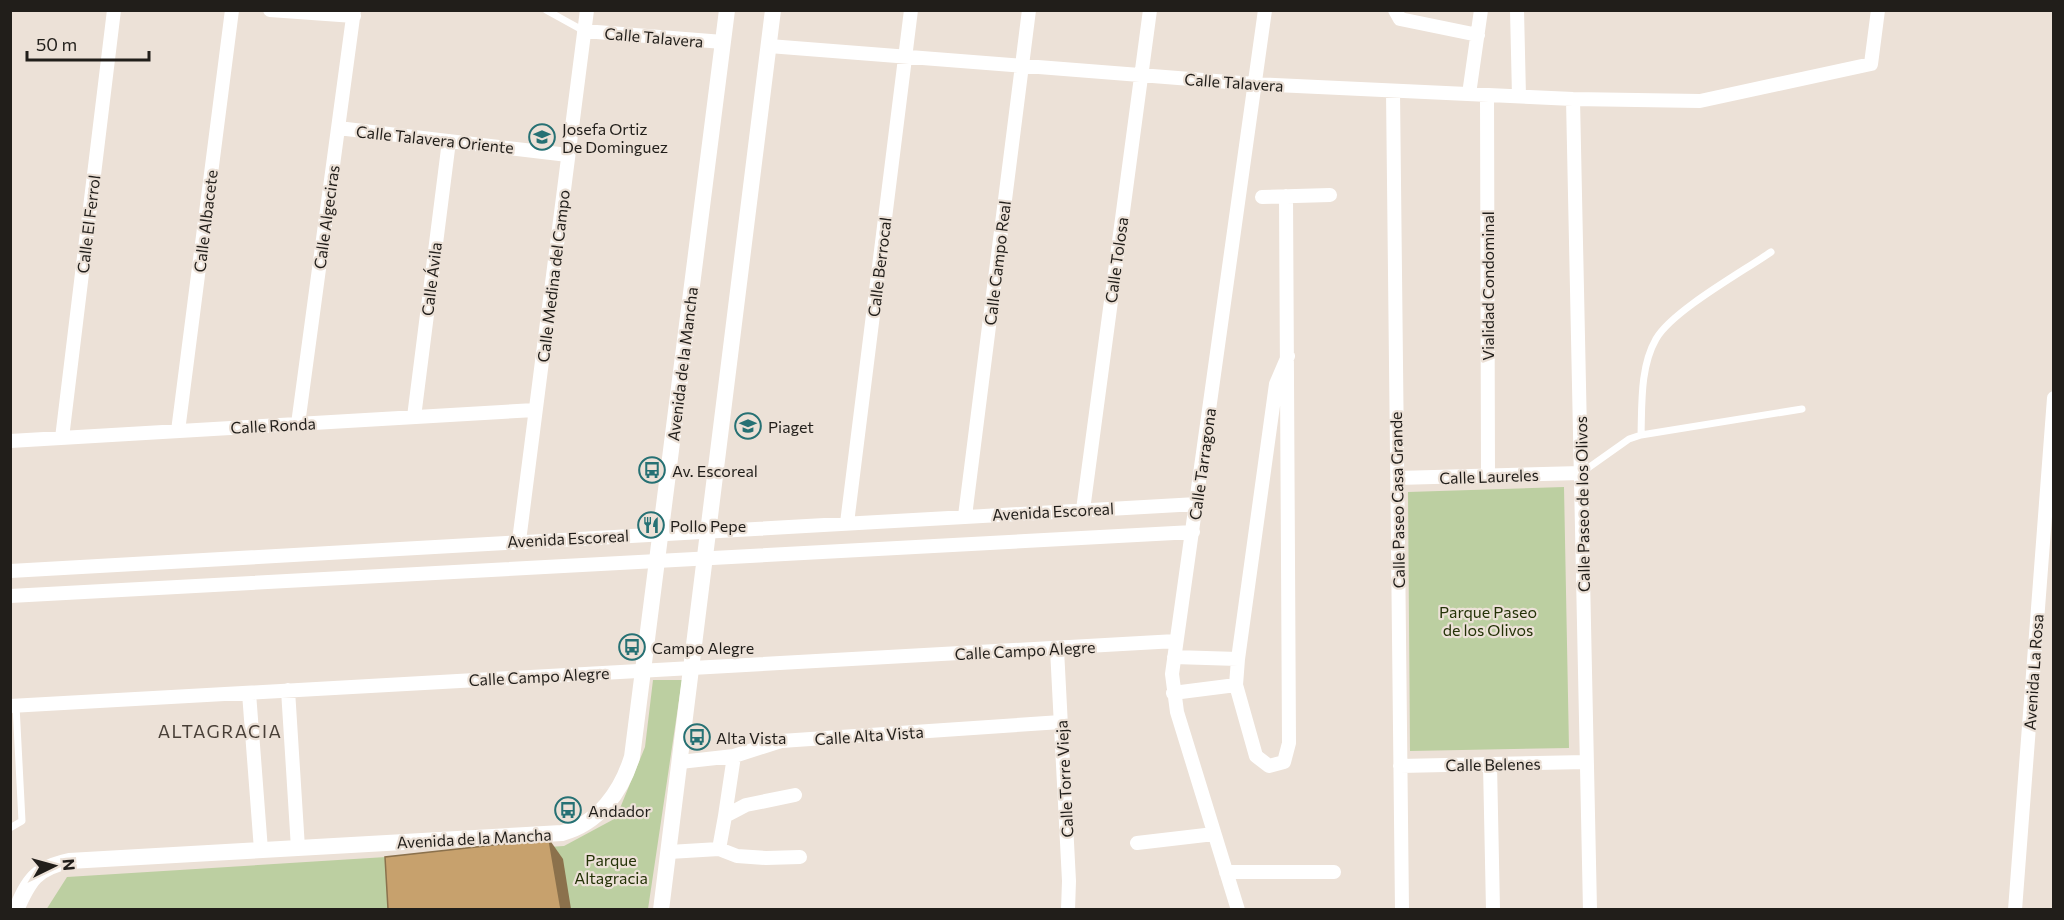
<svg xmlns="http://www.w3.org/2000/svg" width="2064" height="920" viewBox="0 0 2064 920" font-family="Commissioner,sans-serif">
<rect width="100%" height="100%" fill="#ece1d7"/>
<path fill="#bccfa1" d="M1564,487L1569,748L1410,751L1408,492Z
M653,680H682L648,909L46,910L67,877L564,846L616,818L645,747Z"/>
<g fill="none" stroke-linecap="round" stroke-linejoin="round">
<path stroke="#fff" stroke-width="7" d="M546,10L584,31
M1641,435C1642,404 1640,367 1656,339C1672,311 1742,272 1771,252
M1581,473L1629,439L1641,435L1802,409
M10,828L22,821L16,706"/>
<path stroke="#fff" stroke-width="14" d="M270,10L354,16
M1395,10L1400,19L1478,35
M1517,10L1519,96
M584,31L723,42
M769,46L1254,84L1573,99L1700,101L1871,64L1878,10
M1393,91L1402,910
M1469,94L1481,10
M1487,95L1488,476
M1573,99L1590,910
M338,128L568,155
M1286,196L1289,743L1284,762L1269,766L1256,756L1236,685L1238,659L1276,384L1288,356
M1262,197L1330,195
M414,417L449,141
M298,424L354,10
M178,431L232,10
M62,438L114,10
M10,441L535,410
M1397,478L1581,473
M1083,510L1150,10
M965,516L1029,10
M847,523L911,10
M519,541L587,10
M10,571L1197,504
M10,596L1193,532
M1057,649L1069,881L1068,910
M1174,657L1238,659
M288,690L298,848
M249,693L261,850
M1173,693L1236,685
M10,706L1176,641
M680,762L734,756L781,741L1061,722
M1490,764L1493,910
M1400,766L1586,762
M725,816L734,756
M1137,843L1214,834
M719,849L725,816L746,805L795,795
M669,852L719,849L737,856L766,858L800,857
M1226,872H1334
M1238,910L1177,712L1172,674L1265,10
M2015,910L2054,398"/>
<path stroke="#fff" stroke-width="16" d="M16,910C29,880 36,868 69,861L562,833C599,823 621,792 632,757L727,10
M661,910L773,10"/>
</g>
<path fill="#8b714c" d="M549,839L563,859L571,909H561Z"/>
<path fill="#c7a16d" stroke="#8b714c" stroke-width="1.5" d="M549,839L561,909H388L385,857Z"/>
<defs>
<g id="school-ring" transform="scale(1.35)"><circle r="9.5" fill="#ece1d7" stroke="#267174" stroke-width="1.5"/><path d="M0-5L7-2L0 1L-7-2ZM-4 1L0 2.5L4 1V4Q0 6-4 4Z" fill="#267174"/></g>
<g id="bus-ring" transform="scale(1.35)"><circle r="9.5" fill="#ece1d7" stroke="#267174" stroke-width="1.5"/><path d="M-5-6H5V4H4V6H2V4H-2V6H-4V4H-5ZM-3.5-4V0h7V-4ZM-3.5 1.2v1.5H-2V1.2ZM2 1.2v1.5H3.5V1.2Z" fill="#267174"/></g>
<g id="restaurant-ring" transform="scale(1.35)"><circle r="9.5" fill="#ece1d7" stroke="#267174" stroke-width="1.5"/><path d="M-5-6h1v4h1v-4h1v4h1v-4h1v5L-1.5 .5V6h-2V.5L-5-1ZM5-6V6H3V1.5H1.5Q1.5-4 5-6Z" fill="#267174"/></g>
</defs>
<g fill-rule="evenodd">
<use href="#school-ring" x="542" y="137"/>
<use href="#school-ring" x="748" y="426"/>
<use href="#bus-ring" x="652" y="470"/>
<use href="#restaurant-ring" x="651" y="525"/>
<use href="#bus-ring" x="632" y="647"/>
<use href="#bus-ring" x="697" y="737"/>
<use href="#bus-ring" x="568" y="810"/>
</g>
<g text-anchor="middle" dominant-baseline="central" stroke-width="4.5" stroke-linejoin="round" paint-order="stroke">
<g font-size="16" fill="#211e1a" stroke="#ece1d7">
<text transform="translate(654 37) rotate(5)">Calle Talavera</text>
<text transform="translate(1234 82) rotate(4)">Calle Talavera</text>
<text transform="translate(435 139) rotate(6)">Calle Talavera Oriente</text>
<text transform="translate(326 217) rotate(-82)">Calle Algeciras</text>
<text transform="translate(205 221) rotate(-83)">Calle Albacete</text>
<text transform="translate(88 224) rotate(-83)">Calle El Ferrol</text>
<text transform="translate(1116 260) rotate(-82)">Calle Tolosa</text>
<text transform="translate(997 263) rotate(-83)">Calle Campo Real</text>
<text transform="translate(879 267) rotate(-83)">Calle Berrocal</text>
<text transform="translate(553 276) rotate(-83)">Calle Medina del Campo</text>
<text transform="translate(431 279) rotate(-83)">Calle Ávila</text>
<text transform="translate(1487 286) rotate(-90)">Vialidad Condominal</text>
<text transform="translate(682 364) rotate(-83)">Avenida de la Mancha</text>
<text transform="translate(273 425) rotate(-3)">Calle Ronda</text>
<text transform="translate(1202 464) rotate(-82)">Calle Tarragona</text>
<text transform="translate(1489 476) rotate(-2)">Calle Laureles</text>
<text transform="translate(1397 500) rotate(-91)">Calle Paseo Casa Grande</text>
<text transform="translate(1582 504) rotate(-91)">Calle Paseo de los Olivos</text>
<text transform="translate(1053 511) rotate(-3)">Avenida Escoreal</text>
<text transform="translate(568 538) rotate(-3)">Avenida Escoreal</text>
<text transform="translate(1025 650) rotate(-3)">Calle Campo Alegre</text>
<text transform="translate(2033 672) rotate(-86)">Avenida La Rosa</text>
<text transform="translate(539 676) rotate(-3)">Calle Campo Alegre</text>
<text transform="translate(869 735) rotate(-4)">Calle Alta Vista</text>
<text transform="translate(1493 764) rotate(-1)">Calle Belenes</text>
<text transform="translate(1064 779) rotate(-93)">Calle Torre Vieja</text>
<text transform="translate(474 838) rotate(-3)">Avenida de la Mancha</text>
</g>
<g font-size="16" fill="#211e1a" stroke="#ece1d7" text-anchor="start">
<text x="562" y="128">Josefa Ortiz<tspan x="562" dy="18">De Dominguez</tspan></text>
<text x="768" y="426">Piaget</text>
<text x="672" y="470">Av. Escoreal</text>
<text x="670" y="525">Pollo Pepe</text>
<text x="652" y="647">Campo Alegre</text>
<text x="716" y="737">Alta Vista</text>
<text x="588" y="810">Andador</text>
</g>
<g font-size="16" fill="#243207" stroke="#ece1d7">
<text x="1488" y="611">Parque Paseo<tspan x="1488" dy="18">de los Olivos</tspan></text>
<text x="611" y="859">Parque<tspan x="611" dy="18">Altagracia</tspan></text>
</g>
<g font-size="18" letter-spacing="1.5" fill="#483f37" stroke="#ece1d7">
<text x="220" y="731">ALTAGRACIA</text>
</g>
</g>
<rect width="2064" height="920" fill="none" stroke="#211e1a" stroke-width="24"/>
<g transform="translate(54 866) rotate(85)" stroke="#ece1d7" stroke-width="4.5" paint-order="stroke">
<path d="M0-4.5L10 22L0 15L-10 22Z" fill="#211e1a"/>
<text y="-9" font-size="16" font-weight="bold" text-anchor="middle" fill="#211e1a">N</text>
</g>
<path d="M27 51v9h122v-9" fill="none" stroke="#211e1a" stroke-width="3"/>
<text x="36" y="51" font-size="18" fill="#211e1a" stroke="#ece1d7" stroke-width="4.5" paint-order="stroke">50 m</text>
</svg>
